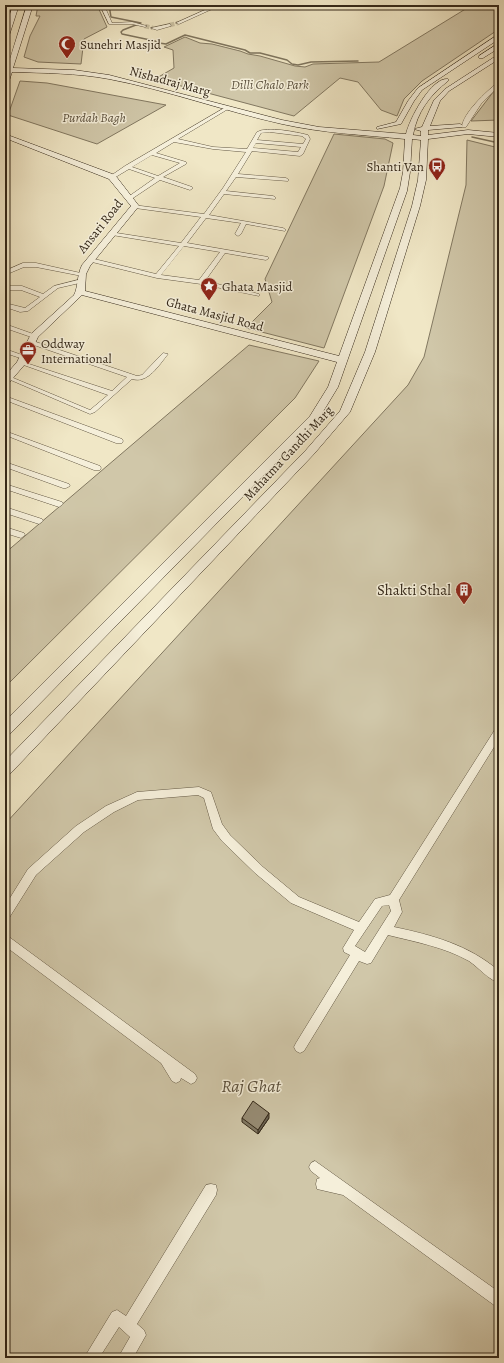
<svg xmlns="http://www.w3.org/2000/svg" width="504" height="1363" viewBox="0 0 504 1363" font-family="Alegreya,serif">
<rect width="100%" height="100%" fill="#f0e7c6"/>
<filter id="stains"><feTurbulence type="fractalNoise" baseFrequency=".005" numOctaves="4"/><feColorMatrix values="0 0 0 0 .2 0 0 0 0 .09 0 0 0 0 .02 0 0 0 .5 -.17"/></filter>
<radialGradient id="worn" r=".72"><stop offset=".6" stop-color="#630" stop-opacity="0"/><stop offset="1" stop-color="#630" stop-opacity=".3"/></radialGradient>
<path fill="#d0c7a9" stroke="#827861" d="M38,5H97L107,27L84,39L81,64L38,62L24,57L30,36L40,16H36Z
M472,5H499V29L422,81L404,99L397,116L381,110L358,82L340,78L294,116L155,79L174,68L173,50L164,47L185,37L200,43L212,44L240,51L248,54L260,56L295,66L305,67L313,64L379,62Z
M20,81L47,83L166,105L97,144L8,115Z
M499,88V120L471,121L494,91Z
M334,134L385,139L393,143L384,186L324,348L246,328L272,302L265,279Z
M467,140L499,148V1358H5V824L408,385L424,357L466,185Z
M249,345L319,361L295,398L5,687V553Z"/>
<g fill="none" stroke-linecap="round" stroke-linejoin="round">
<path stroke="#7e745d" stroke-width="1.5" d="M109,5L111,17L141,23L123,30L121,32L122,34L155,41L159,43L166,44L185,35L245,50L250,53H260L287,60L292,64L298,65L311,62L358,61
M472,137L499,143"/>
<path stroke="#cac1a3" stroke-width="4.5" stroke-dasharray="4.5 2" stroke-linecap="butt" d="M170,25L178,23
M145,26L153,28"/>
<g stroke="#635844" stroke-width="1">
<path id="street" d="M100,5H104L112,23L132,22L147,26L145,27L132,24H109Z
M216,5H221L179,24L176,23Z
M170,24L171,26L157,30L151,28Z
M497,83H499V86L481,104L466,127H462C463,113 486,92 497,83Z
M226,107H228V109L178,139L213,147L247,149L257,132C267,126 296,132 308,135L310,139L303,154L300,156L252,151L238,174L286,178L289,180L288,181L236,177L226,191L273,196L275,197V199L224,194L209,215L283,228L286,230L285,231L246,224L241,234L238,236L235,234L241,223L206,218L187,243L268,257L269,258L266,260L225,253L205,281L259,294V296L201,284L157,278L88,261L87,260L90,258L156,274L179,246L112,235L109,233L110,232L181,243L201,217L135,208L132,206L133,205L204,214L223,188L246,152L213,149L174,142L156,153L186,162V164L163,177L192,187L193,188L190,190L160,180L130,200L128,199V197L155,178L129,169L114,178L109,177L125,166ZM270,132L302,136L306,139L303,144L257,140L261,133ZM256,143L301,147L298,152L253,148ZM152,155L180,163L158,176L132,167ZM184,246L220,252L199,280L161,275Z
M23,263H36L85,274L82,276L36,267H24L5,275V271Z
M82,279L85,281L84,282L58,288L28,311L20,312L5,307V303L25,308L40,297L21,290H5V286H22L43,294L54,286Z
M5,324L36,335L37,336L34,338L5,328Z
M30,340L137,376L142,375L163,353L168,354C159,365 148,384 132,379L95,412L90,414L6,378L9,376L11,377L90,410L108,395L18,363L19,362H23L112,391L127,377L28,343V341Z
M5,349L25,356L26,357L23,359L5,353Z
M5,396L122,439L123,441L122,443H116L5,400Z
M5,431L100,466L101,468L100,470H94L5,435Z
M5,462L69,484L70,486L66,488H63L5,467Z
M5,484L62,502L63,504L59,507L5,489Z
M5,507L42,519L43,521L39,524L5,513Z
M5,527L24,533L25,535L21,538L5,533Z
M499,727V739L399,900L402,912L394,927C432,935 469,945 499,971V983C488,979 479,968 469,961C444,947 416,942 388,935L371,963L367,964L359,961L304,1051L300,1053L296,1051L294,1047L296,1043L350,955L344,952L343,948L354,930L291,903L255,873L222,841L213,829L204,798L198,795L138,800L114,812L84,832L36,875L9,918L5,920V906L28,869L76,826L106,806L137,792L199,787L211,792L222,824L230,835L263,867L299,897L359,922L375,899L390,895L496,728ZM389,905L391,911L365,952L355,946L382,906Z
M5,934L195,1074L197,1078L195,1082L191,1084L181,1078L180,1081L176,1083L172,1081L161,1063L5,946Z
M315,1161L499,1292V1307L494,1305L343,1195L317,1189L316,1184L317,1179L320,1178L311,1171L309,1167L311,1163Z
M211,1184L216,1185L217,1190L216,1195L137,1324L144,1330L146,1335L133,1358H118L130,1337L119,1327L99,1358H84L112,1312L117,1310L126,1316L206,1185Z"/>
</g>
<g stroke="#342819" stroke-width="1">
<path id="secondary" d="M13,5H19L8,39L5,41V30Z
M27,5H33L13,68L74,70L109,75L282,120L319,127L406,134C409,120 431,77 448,79V81C430,95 417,112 413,135L421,136V131L414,129L422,127L434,100L445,89L499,54V59L449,91L440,101L430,126L460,124L462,125V127L428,130V135L468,130L499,133V137L468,134L428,139L426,180L420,206L375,352L350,412L314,454L10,774L5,776V761L306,450L340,411L365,352L412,206L418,180L421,140L412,139L410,172L407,191L338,387L318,420L10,734L5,735V721L310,416L328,387L337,362L82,295L38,337L26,363L8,384L5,385V376L17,362L31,334L74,295C78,288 77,275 82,265L131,206L109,179L5,138V134L115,175L139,206L90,266L86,274L85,291L339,356L400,188L403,172L405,139C364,135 322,133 282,124C224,111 167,90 109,79C77,73 44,73 12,72L8,84L5,86V68H7Z
M499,34V39L422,90L414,101L401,124L377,129V127L396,122L408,101L418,88Z
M499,43V48L483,58H479V56Z"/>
</g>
<use href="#street" fill="#f5efda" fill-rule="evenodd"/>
<use href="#secondary" fill="#f5efda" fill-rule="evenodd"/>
</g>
<path fill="#817863" stroke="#342819" d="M242,1118H269L258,1134L242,1122Z"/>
<path fill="#696150" stroke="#342819" d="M269,1113V1118L258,1134V1130Z"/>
<path fill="#968b73" stroke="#342819" d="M253,1101L269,1113L258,1130L242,1118Z"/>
<defs>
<g id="mosque-pin" transform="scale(0.9)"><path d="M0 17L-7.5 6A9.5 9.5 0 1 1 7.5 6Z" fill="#8f2418" stroke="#f5efda"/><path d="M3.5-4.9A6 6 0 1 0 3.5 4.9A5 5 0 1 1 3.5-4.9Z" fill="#fff"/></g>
<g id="bus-pin" transform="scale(0.9)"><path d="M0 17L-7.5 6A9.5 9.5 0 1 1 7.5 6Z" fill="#8f2418" stroke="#f5efda"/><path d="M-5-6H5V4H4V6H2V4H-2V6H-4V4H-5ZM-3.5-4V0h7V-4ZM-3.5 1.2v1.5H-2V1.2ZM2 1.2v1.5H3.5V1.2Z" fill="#fff"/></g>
<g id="sight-pin" transform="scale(0.9)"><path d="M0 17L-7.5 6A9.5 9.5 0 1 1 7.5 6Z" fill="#8f2418" stroke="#f5efda"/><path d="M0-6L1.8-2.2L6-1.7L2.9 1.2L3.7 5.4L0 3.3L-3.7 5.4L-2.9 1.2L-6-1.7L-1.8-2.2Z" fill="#fff"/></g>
<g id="office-pin" transform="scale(0.9)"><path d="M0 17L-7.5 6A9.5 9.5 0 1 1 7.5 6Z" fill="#8f2418" stroke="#f5efda"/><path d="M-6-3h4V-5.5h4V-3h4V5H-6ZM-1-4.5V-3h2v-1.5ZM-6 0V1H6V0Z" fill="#fff"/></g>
<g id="building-pin" transform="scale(0.9)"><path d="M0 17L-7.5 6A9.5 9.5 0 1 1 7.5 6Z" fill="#8f2418" stroke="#f5efda"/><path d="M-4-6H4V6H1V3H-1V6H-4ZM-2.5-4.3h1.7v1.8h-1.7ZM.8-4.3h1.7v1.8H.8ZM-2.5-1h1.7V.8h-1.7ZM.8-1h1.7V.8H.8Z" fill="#fff"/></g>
</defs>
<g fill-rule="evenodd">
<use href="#mosque-pin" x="67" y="44"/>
<use href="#bus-pin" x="437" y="166"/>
<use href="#sight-pin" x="209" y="286"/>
<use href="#office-pin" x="28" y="350"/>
<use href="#building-pin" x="464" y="590"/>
</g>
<g text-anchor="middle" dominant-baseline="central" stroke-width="3" stroke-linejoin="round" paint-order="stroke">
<g font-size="13" fill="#342819" stroke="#f5efda" text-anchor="start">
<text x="80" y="44">Sunehri Masjid</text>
<text x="424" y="166" text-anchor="end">Shanti Van</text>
<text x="222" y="286">Ghata Masjid</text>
<text x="41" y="343">Oddway<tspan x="41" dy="15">International</tspan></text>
</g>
<g font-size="13" fill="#342819" stroke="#f5efda">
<text transform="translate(170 81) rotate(15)">Nishadraj Marg</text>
<text transform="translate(100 226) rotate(-52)">Ansari Road</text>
<text transform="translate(215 314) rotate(15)">Ghata Masjid Road</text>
<text transform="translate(288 453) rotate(-47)">Mahatma Gandhi Marg</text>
</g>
<g font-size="13" font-style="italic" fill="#5b503d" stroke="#f5efda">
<text x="270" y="84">Dilli Chalo Park</text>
<text x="94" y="117">Purdah Bagh</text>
</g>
<g font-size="15" fill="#342819" stroke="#f5efda" text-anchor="end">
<text x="451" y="590">Shakti Sthal</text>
</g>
<g font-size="18" font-style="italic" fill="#5b503d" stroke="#f5efda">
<text x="251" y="1086">Raj Ghat</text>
</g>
</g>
<rect width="504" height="1363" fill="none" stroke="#f0e7c6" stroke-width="20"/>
<rect x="6" y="6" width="492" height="1351" fill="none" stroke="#342819" stroke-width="2"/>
<rect x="10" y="10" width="484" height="1343" fill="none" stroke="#342819"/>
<rect width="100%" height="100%" filter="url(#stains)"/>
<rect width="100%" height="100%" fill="url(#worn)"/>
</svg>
